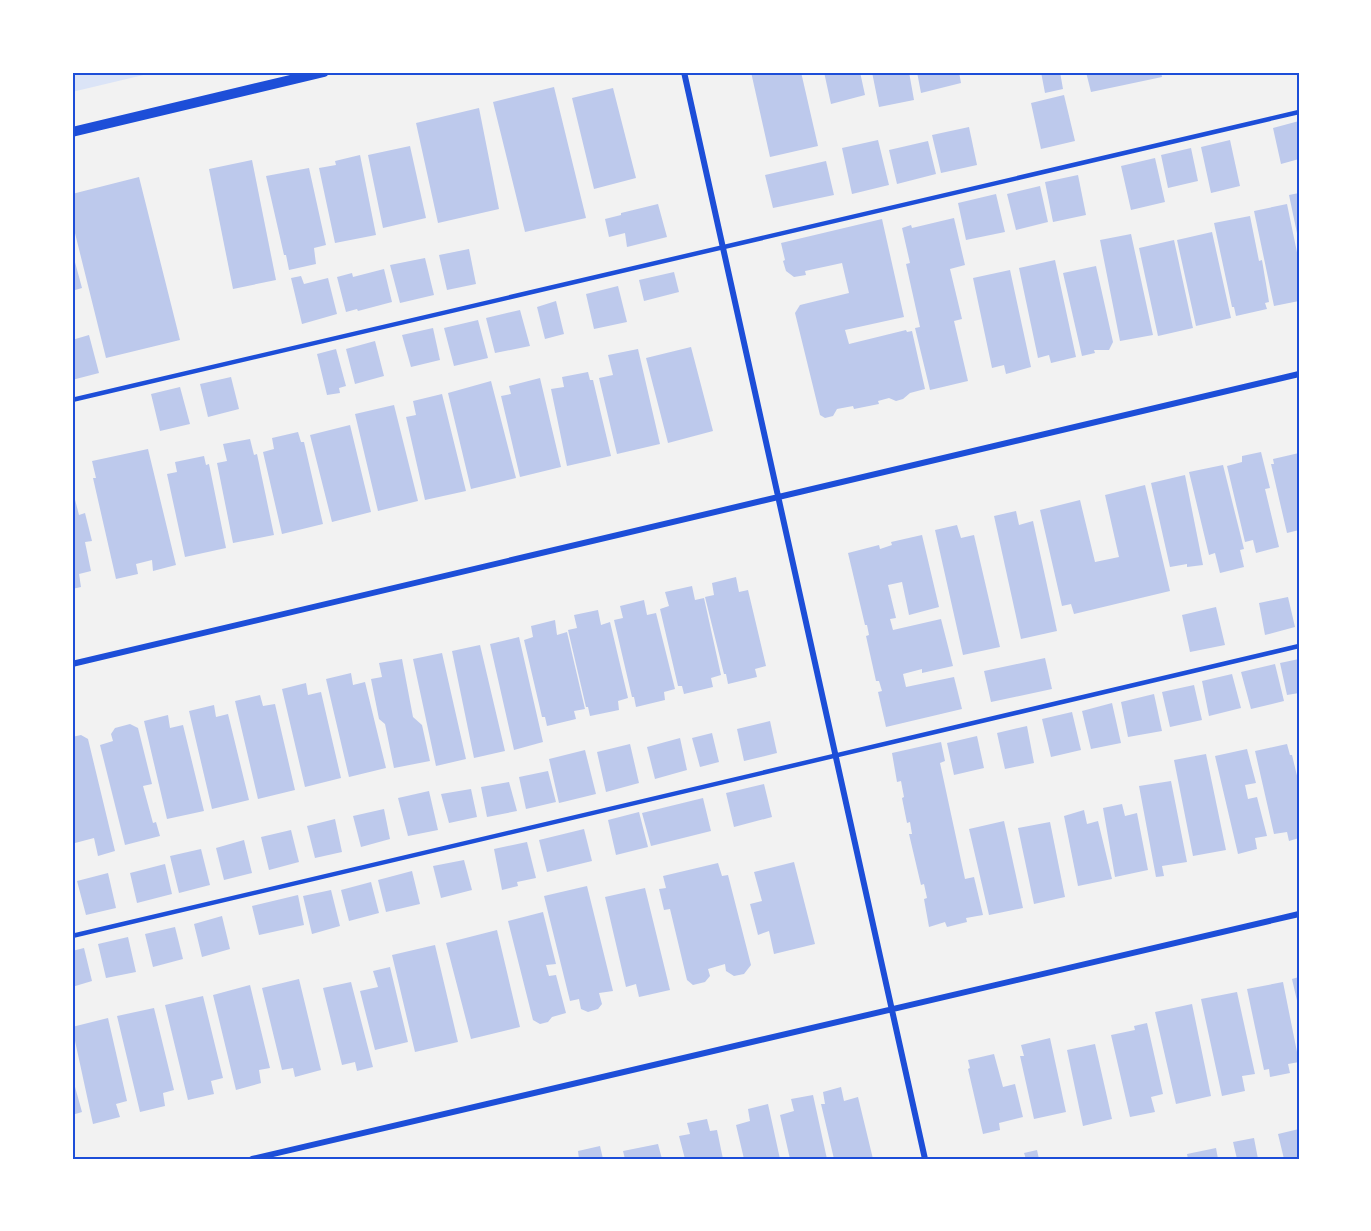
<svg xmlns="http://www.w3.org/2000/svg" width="1371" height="1231" viewBox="0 0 1371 1231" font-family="'Varela Round',sans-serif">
<rect width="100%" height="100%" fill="#f2f2f2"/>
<path fill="#dbe4f7" d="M72,72H156L72,92Z"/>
<path fill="#bdc9ec" d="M751,72H801L818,146L770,157Z
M824,72H860L865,95L831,104Z
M872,72H909L914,100L879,107Z
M917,72H959L961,83L921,93Z
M1041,72H1060L1063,89L1045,93Z
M1086,72H1161L1162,77L1091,92Z
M554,87L586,218L525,232L493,102Z
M613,88L636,178L594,189L572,98Z
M1064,95L1075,141L1041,149L1031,103Z
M479,108L499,209L438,223L416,123Z
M1299,121V159L1281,164L1273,128Z
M969,127L977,165L941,173L932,135Z
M878,140L889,185L852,194L842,148Z
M1230,140L1240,186L1211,193L1201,147Z
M928,141L936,174L897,184L889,150Z
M410,146L426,218L383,228L368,155Z
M1191,148L1198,181L1168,188L1161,155Z
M360,155L376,235L335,243L319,168L336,165L335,161Z
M1155,158L1165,202L1131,210L1121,166Z
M252,160L276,280L233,289L209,169Z
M826,161L834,195L773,208L765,175Z
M309,168L326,245L314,248L316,264L289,270L286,255H284L266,176Z
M1078,175L1086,215L1053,222L1045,182Z
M139,177L180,340L106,358L72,221V194Z
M1040,186L1048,222L1016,230L1007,194Z
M1299,193V238H1298L1289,195Z
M996,194L1005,232L966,240L958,203Z
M658,204L667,237L627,247L625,233L609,237L605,219L621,215V213Z
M1287,204L1299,262V301L1274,306L1254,211Z
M1250,216L1259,261L1262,260L1269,302L1265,303L1267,309L1236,316L1234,307H1232L1214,223Z
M954,218L965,265L950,269L962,319L954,321L968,381L930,390L915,328L920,327L906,264L910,263L902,228L911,225L912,228Z
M882,219L904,317L845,330L849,344L906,330L907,332L912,331L925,389L910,393L903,399L896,401L889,398L878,401L879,404L854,409L853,406L837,409L833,416L825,418L820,415L795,313L800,305L849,293L842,263L805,271L806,275L794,277L786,271L783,261L785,260L781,243Z
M1212,232L1231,318L1196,326L1177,240Z
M1131,234L1153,335L1120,341L1100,240Z
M1174,240L1193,328L1158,336L1139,248Z
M469,249L476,284L447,290L439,255Z
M72,251L82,288L72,291Z
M425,258L434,295L400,303L390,265Z
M1055,260L1076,357L1051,363L1049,355L1038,358L1019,268Z
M1096,266L1113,342L1109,350H1094L1095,353L1082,356L1063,273Z
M384,269L392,302L358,311L357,309L346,312L337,277L352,273L353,277Z
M1010,270L1031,367L1006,374L1004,365L992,368L973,278Z
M674,272L679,292L644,301L639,280Z
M301,276L304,284L328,278L337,314L302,324L291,278Z
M618,286L627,322L594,329L586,294Z
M556,301L564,334L545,339L537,307Z
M520,310L530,346L495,353L486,318Z
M478,320L488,358L454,366L444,328Z
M433,328L440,360L411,367L402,335Z
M89,335L99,373L72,380V340Z
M375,341L384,376L355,384L346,349Z
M691,347L713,431L668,443L646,358Z
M336,349L346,386L339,388L340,393L327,395L317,354Z
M638,349L660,444L617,454L599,378L613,375L608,355Z
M588,372L590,380H593L611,456L567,466L551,389L564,387L562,377Z
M231,377L239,409L208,417L200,384Z
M540,378L561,467L520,477L501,396L511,394L509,386Z
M491,381L516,478L471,489L448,393Z
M180,387L190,424L160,431L151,394Z
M442,394L466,491L425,500L406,417L416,415L413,401Z
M394,405L418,501L378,511L355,414Z
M350,425L371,512L332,522L310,435Z
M298,432L301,442H304L323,524L282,534L263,452L274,449L272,438Z
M250,439L254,455L257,454L274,535L233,543L217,463L227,461L223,444Z
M148,449L176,565L153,571L152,560L136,564L138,574L116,579L93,478H96L92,461Z
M1261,452L1270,488L1265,489L1279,547L1256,553L1253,540L1245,542L1227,466L1242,462V456Z
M1299,453V530L1287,533L1271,464H1274L1273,459Z
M204,456L206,465L209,464L226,548L185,557L167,474L177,472L175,462Z
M1223,465L1244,549L1240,550L1244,567L1220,573L1215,553L1209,555L1189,472Z
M1185,475L1203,565L1187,567V564L1170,567L1151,483Z
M1145,485L1170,591L1074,614L1071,604L1062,606L1040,510L1080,500L1095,562L1119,557L1105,495Z
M72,488L79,515L85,513L92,541L85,542L91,571L79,574L81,587L72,589Z
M1016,511L1019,525L1033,521L1057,631L1021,639L994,516Z
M957,525L961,538L974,535L1000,647L963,655L935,530Z
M922,535L939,607L909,615L902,582L888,585L896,618L890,619L893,630L941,619L953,666L922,673V669L903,674L906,687L954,677L962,709L886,727L878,692L882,691L879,681H876L866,636L869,635L867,625H865L848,553L879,545L880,549L892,545L891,542Z
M736,577L739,592L748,590L766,666L755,669L757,677L728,684L726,674H724L705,597L714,595L712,583Z
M692,586L695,600L704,598L721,675L711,678L713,687L684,694L682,686H678L660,609L669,606L665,592Z
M1288,597L1295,627L1265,635L1259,603Z
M644,600L647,615L656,613L675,689L664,692L665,700L636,707L634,697H632L614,620L623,618L620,606Z
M1216,607L1225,645L1190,652L1182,615Z
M598,610L601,625L610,622L628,698L618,701L619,710L590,716L588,707H586L568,630L577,628L574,615Z
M555,620L557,635L567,632L585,709L574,711L576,719L547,726L545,717H542L524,640L533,637L531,626Z
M519,637L543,742L514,750L490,644Z
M480,645L505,751L474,758L452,651Z
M442,653L466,759L436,766L413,659Z
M1045,658L1052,689L991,702L984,671Z
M402,659L413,717L422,725L430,761L394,768L385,724L379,719L371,679L382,677L379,663Z
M1299,659V693L1287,695L1280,663Z
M1275,664L1284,701L1251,709L1241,672Z
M351,673L353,685L365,682L386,768L349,777L326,679Z
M1232,674L1241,708L1209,716L1202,681Z
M306,683L308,695L321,692L341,778L305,787L282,689Z
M1194,685L1202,720L1170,727L1162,692Z
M1154,694L1162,731L1128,737L1121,702Z
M260,695L263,706L275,704L295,790L258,799L235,701Z
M1112,703L1121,743L1091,749L1082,711Z
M214,705L216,717L228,714L249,800L212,809L189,711Z
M1072,712L1081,750L1051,757L1042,719Z
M168,715L170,728L183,725L204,811L167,819L144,721Z
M770,721L777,753L744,761L737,729Z
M130,724L138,728L152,784L143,786L153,823L156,822L160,836L125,845L100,745L113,741L111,734L115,728Z
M1027,726L1034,763L1005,769L997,733Z
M712,733L719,762L700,767L692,738Z
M81,735L88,739L115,851L98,856L94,838L75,843L72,832V737Z
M977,736L984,768L954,775L947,743Z
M680,738L687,770L655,779L647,747Z
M941,742L945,761L940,763L965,879L974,877L983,915L966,918L967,922L947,927L945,922L929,927L924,899L927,898L924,884L921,885L909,834H912L910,822L907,823L902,798L904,797L901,781L897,782L892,753Z
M630,744L639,783L606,792L597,752Z
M1287,744L1290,755H1292L1299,784V838L1289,841L1287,832L1274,834L1255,751Z
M1247,749L1256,783L1245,785L1248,799L1257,797L1267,836L1255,838L1257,849L1238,854L1215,756Z
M585,750L596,794L559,803L549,759Z
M1206,754L1226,850L1193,856L1174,760Z
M548,771L556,802L526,809L519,777Z
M1171,781L1187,862L1162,866L1164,876L1156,877L1139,786Z
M509,782L517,811L487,817L481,787Z
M764,784L772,817L734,827L726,793Z
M471,789L477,817L449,823L441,794Z
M429,791L438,830L408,836L398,798Z
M703,798L711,831L651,846L642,813Z
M1122,804L1125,816L1137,813L1148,870L1115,877L1103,808Z
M384,809L390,839L361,847L353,816Z
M1084,810L1087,824L1098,821L1112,879L1078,886L1064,816Z
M639,812L648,847L616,855L608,820Z
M335,819L342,852L315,858L307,826Z
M1004,821L1023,908L989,915L969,829Z
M1050,822L1065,897L1034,904L1018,828Z
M584,829L592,861L547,872L539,840Z
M291,830L299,862L269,870L261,837Z
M244,840L252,873L224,880L216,848Z
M527,842L536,878L517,882L518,886L502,890L494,849Z
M201,849L210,885L179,893L170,856Z
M464,860L472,890L441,898L433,866Z
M794,862L815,944L774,954L769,931L758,935L750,904L762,901L754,872Z
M718,863L722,876L728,875L751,965L744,974L734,976L726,971L725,964L708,969L710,976L705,982L693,985L687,980L670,909L664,910L659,889L666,888L663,876Z
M165,864L172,894L137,903L130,873Z
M412,871L420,904L386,912L378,880Z
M108,873L116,908L86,915L77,881Z
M371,882L379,913L349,921L341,890Z
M587,886L613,991L599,993L602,1004L598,1009L588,1012L581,1009L579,999L570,1001L544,896Z
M645,888L670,990L639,997L636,984L626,987L605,897Z
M331,890L340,926L312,934L303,896Z
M298,895L304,925L259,935L252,906Z
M543,912L556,964L546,965L549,976L556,975L566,1013L552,1017L548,1022L540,1024L533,1020L508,921Z
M222,916L230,949L202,957L194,924Z
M175,927L183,959L153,967L145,934Z
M497,930L520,1027L471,1039L446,943Z
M128,937L136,972L106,978L98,944Z
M435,945L458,1042L415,1052L392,955Z
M84,948L92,981L72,987V951Z
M390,967L408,1042L375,1050L360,991L378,987L373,971Z
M1299,977V1005H1298L1292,979Z
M299,979L321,1070L295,1077L293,1068L282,1070L262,988Z
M351,982L373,1067L357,1071L355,1062L342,1065L323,988Z
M1283,982L1299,1062L1288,1064L1290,1073L1270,1077L1269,1069L1264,1070L1247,989Z
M250,985L270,1068L259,1070L261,1083L236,1090L213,995Z
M1237,992L1255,1074L1242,1076L1245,1091L1222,1096L1201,999Z
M203,996L223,1078L211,1081L214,1094L188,1100L165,1005Z
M1192,1004L1211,1096L1176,1104L1155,1012Z
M154,1008L174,1090L163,1093L165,1106L140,1112L117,1016Z
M108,1018L127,1101L116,1104L120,1117L93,1124L72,1027Z
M1147,1023L1163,1094L1151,1097L1155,1112L1130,1117L1111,1035L1135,1030L1134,1026Z
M1050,1038L1066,1112L1034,1119L1020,1056H1024L1021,1045Z
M1095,1044L1112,1119L1083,1126L1067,1050Z
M994,1054L1003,1087L1015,1084L1023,1117L999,1123L1000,1130L983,1134L968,1069L970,1068L968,1060Z
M72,1076L82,1112L72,1115Z
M841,1087L844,1101L858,1097L873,1159H834L821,1104H825L823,1092Z
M813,1095L827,1159H790L780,1115L794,1111L791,1099Z
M768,1104L780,1159H744L736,1125L750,1121L748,1109Z
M707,1119L710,1131L717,1130L723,1159H685L679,1136L690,1134L687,1123Z
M1299,1129V1159H1284L1278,1134Z
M1254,1138L1258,1159H1237L1233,1142Z
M658,1144L662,1159H625L623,1151Z
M600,1146L603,1159H579L578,1151Z
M1216,1148L1218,1159H1188L1187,1154Z
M1037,1150L1039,1159H1026L1024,1153Z"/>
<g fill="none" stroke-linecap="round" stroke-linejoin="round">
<path stroke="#1d4ed8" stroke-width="4.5" d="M72,400L1299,112
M72,936L1299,646"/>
<path stroke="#1d4ed8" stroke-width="6" d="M684,72L925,1159
M72,664L1299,374
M252,1159L1299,914"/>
<path stroke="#1d4ed8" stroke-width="10" d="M72,132L324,72"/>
</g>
<rect width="1371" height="1231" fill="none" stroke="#ffffff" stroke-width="147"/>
<rect x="74" y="74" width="1224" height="1084" fill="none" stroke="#1d4ed8" stroke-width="2"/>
</svg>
